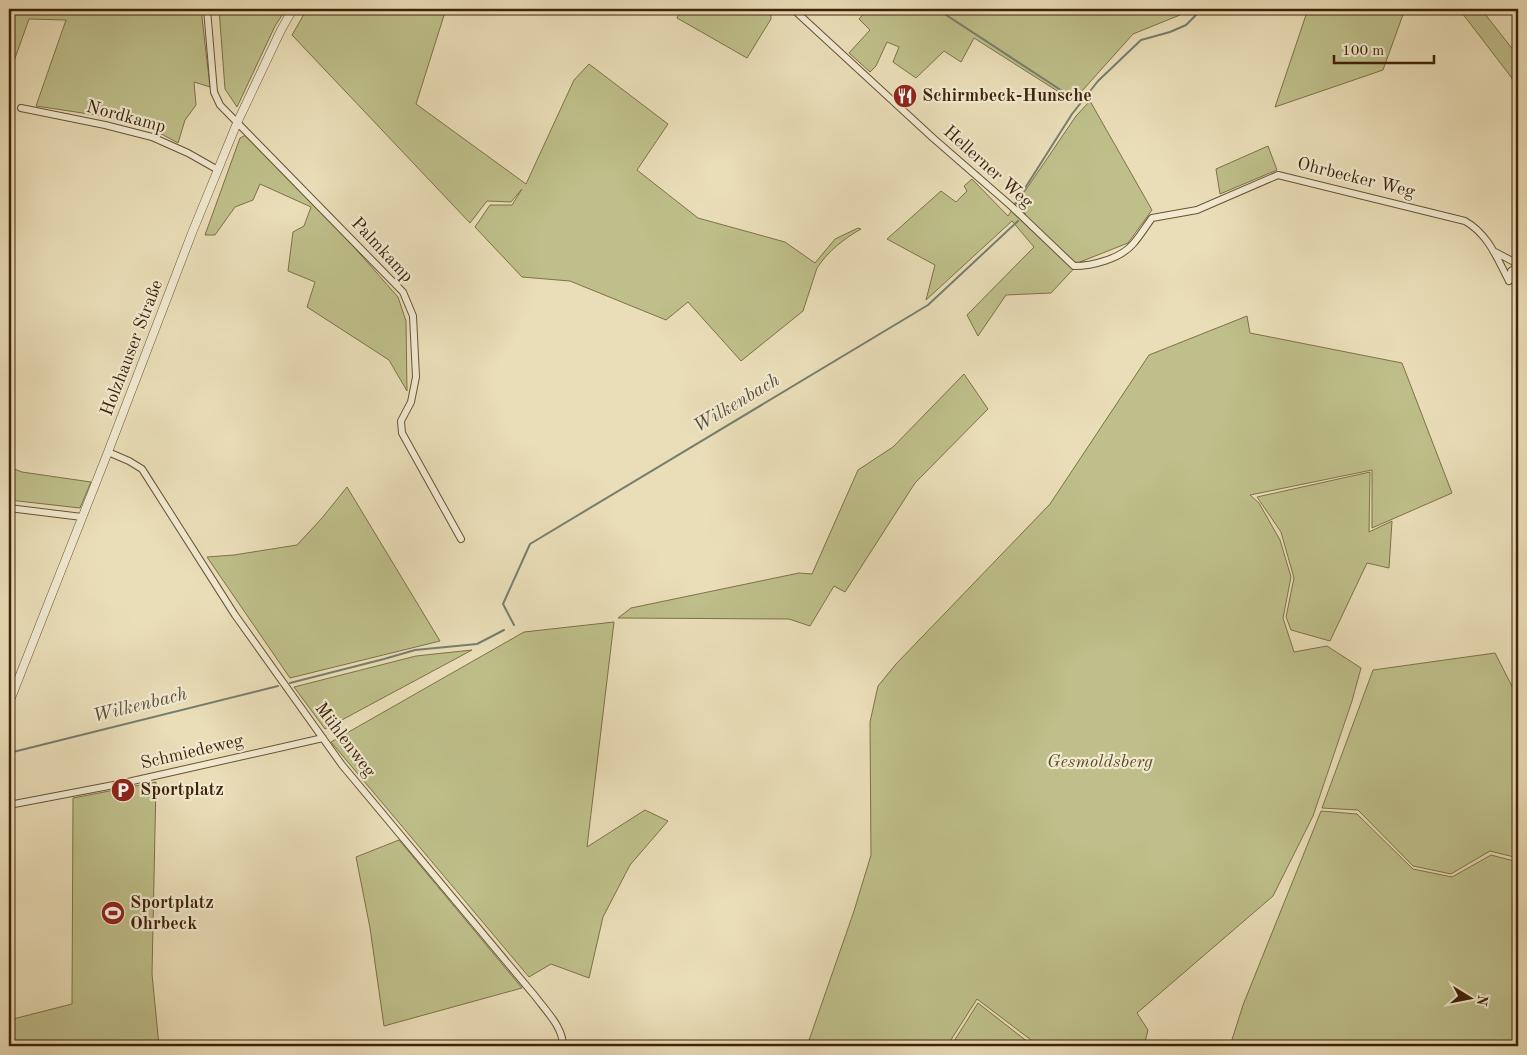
<svg xmlns="http://www.w3.org/2000/svg" width="1527" height="1055" viewBox="0 0 1527 1055" font-family="'Old Standard TT',serif">
<rect width="100%" height="100%" fill="#eadeb8"/>
<filter id="stains"><feTurbulence type="fractalNoise" baseFrequency=".004" numOctaves="4"/><feColorMatrix values="0 0 0 0 .2 0 0 0 0 .09 0 0 0 0 .02 0 0 0 .5 -.17"/></filter>
<radialGradient id="worn" r=".72"><stop offset=".6" stop-color="#630" stop-opacity="0"/><stop offset="1" stop-color="#630" stop-opacity=".3"/></radialGradient>
<path fill="#bebf8a" stroke="#7f7149" d="M9,9H201L210,87L194,82L196,105L185,120L178,143L152,129L109,117L36,106L66,20L29,19L9,75Z
M219,9H286L275,26L237,107L225,89Z
M307,9H446L416,104L526,184L574,80L589,64L668,124L637,170L698,218L785,242L815,263L835,239L858,228L861,229C845,238 828,251 817,268L803,311L741,361L688,302L666,320L570,281L522,277L475,227L490,205H512L522,189L511,202L487,201L470,223L292,35Z
M681,9H771V19L747,58L677,18Z
M868,9H1186L1180,15L1133,34L1073,101L974,38L961,62L944,51L916,78L893,62L899,47L887,42L876,66L870,72L849,53L870,30L859,19Z
M1308,9H1405L1383,70L1275,107Z
M1459,9H1481L1518,56V86Z
M1090,101L1152,210L1128,243L1080,262L1051,293L1006,295L978,336L967,315L1034,247L1012,221L926,300L935,265L887,239L941,191L956,202L967,191L964,186L972,179L1008,216L1076,116Z
M246,135L338,229L398,297L406,321L407,391L389,360L307,307L315,282L288,271L293,232L304,226L311,207L260,184L253,200L235,207L215,235H205L240,138Z
M1268,146L1277,170L1220,194L1216,169Z
M1247,316L1250,333L1402,363L1452,493L1372,528V470L1250,495L1259,503L1280,540L1291,577L1283,618L1294,652L1327,646L1361,668L1352,701L1313,816L1273,896L1137,1013L1148,1030L1144,1046H1039L977,999L947,1046H807L854,911L871,855L870,722L878,686L896,664L1050,504L1149,355Z
M964,374L988,409L915,483L845,592L834,586L810,626L789,619L618,618L631,608L799,573L812,574L858,470L893,447Z
M9,467L22,472L91,482L80,508L9,500Z
M1370,472L1369,532L1392,521L1389,568L1367,563L1330,641L1291,630L1286,617L1294,578L1281,532L1257,497Z
M347,487L440,641L290,678L207,557L234,555L297,545L322,518Z
M614,622L587,847L645,810L668,821L630,865L603,917L589,978L551,964L529,977L331,742L524,632Z
M472,650L325,729L294,687L416,656Z
M1495,653L1518,698V858L1490,851L1451,874L1413,866L1358,810L1322,808L1373,670Z
M156,782L152,974L159,1046H9V1020L72,1004L73,798Z
M1321,811L1357,814L1413,869L1452,877L1491,855L1518,862V1046H1230L1243,1005Z
M399,840L522,988L384,1026L370,928L356,857Z
M978,1003L1033,1046H951Z"/>
<g fill="none" stroke-linecap="round" stroke-linejoin="round">
<path stroke="#757f6f" stroke-width="2" d="M937,9L1076,100
M1025,214L1015,204L1072,114L1098,81L1141,40L1170,32L1186,25L1197,14L1200,9
M514,625L503,604L530,544L928,305L1018,221
M290,683L384,659L415,650L477,644L504,630
M9,753L278,686"/>
<g stroke="#6a5234" stroke-width="8">
<path id="minor" d="M207,9L214,92L220,105L403,292L413,316L416,377L411,402L401,421L402,433L461,539
M793,9L933,138L1010,205L1074,266C1092,266 1120,259 1133,244C1140,236 1146,226 1152,218L1197,210L1278,175L1465,221C1488,234 1497,258 1509,281
M21,108L105,125L152,137L188,153L218,170
M1495,252L1518,264
M1509,281L1511,271L1518,266
M108,452L129,461L142,469L235,615L342,765L535,996C546,1011 563,1027 563,1046
M9,508L82,517
M9,805L119,784L323,738"/>
</g>
<g stroke="#6a5234" stroke-width="9">
<path id="tertiary" d="M9,703L108,452L192,233L237,123L281,30L293,9"/>
</g>
<use href="#minor" stroke="#f1ead1" stroke-width="6"/>
<use href="#tertiary" stroke="#f1ead1" stroke-width="8"/>
</g>
<defs>
<g id="restaurant-disc" transform="scale(1.25)"><circle r="9.5" fill="#8f2418" stroke="#f1ead1"/><path d="M-5-6h1v4h1v-4h1v4h1v-4h1v5L-1.5 .5V6h-2V.5L-5-1ZM5-6V6H3V1.5H1.5Q1.5-4 5-6Z" fill="#fff"/></g>
<g id="parking-disc" transform="scale(1.25)"><circle r="9.5" fill="#8f2418" stroke="#f1ead1"/><path d="M-3.5-5.5H1a3.5 3.5 0 0 1 0 7H-1V5.5H-3.5ZM-1-3.4V-.6H.8a1.4 1.4 0 0 0 0-2.8Z" fill="#fff"/></g>
<g id="stadium-disc" transform="scale(1.25)"><circle r="9.5" fill="#8f2418" stroke="#f1ead1"/><path d="M0-5a6.5 5 0 1 0 0 10a6.5 5 0 1 0 0-10ZM-3.5-1.8h7v3.6h-7Z" fill="#fff"/></g>
</defs>
<g fill-rule="evenodd">
<use href="#restaurant-disc" x="905" y="96"/>
<use href="#parking-disc" x="123" y="790"/>
<use href="#stadium-disc" x="113" y="913"/>
</g>
<g text-anchor="middle" dominant-baseline="central" stroke-width="4.5" stroke-linejoin="round" paint-order="stroke">
<g font-size="18" font-weight="bold" fill="#402308" stroke="#f1ead1" text-anchor="start">
<text x="922" y="96">Schirmbeck-Hunsche</text>
<text x="140" y="790">Sportplatz</text>
<text x="130" y="903">Sportplatz<tspan x="130" dy="21">Ohrbeck</tspan></text>
</g>
<g font-size="18" fill="#402308" stroke="#f1ead1">
<text transform="translate(126 117) rotate(15)">Nordkamp</text>
<text transform="translate(988 167) rotate(42)">Hellerner Weg</text>
<text transform="translate(1356 178) rotate(14)">Ohrbecker Weg</text>
<text transform="translate(382 250) rotate(47)">Palmkamp</text>
<text transform="translate(132 348) rotate(-69)">Holzhauser Straße</text>
<text transform="translate(345 740) rotate(53)">Mühlenweg</text>
<text transform="translate(192 752) rotate(-13)">Schmiedeweg</text>
</g>
<g font-size="18" font-style="italic" fill="#604a28" stroke="#f1ead1">
<text x="1100" y="762">Gesmoldsberg</text>
</g>
<g font-size="19" font-style="italic" fill="#5a513b" stroke="#f1ead1">
<text transform="translate(737 404) rotate(-31)">Wilkenbach</text>
<text transform="translate(140 706) rotate(-14)">Wilkenbach</text>
</g>
</g>
<rect width="1527" height="1055" fill="none" stroke="#eadeb8" stroke-width="30"/>
<rect x="10" y="10" width="1507" height="1035" fill="none" stroke="#402308" stroke-width="2.5"/>
<rect x="15" y="15" width="1497" height="1025" fill="none" stroke="#402308"/>
<g transform="translate(1470 998) rotate(100)" stroke="#f1ead1" stroke-width="4" paint-order="stroke">
<path d="M0-4L9 19L0 12L-9 19Z" fill="#402308"/>
<text y="-8" font-size="14" font-weight="bold" text-anchor="middle" fill="#402308">N</text>
</g>
<path d="M1334 55v8h100v-8" fill="none" stroke="#402308" stroke-width="2.5"/>
<text x="1342" y="55" font-size="15" fill="#402308" stroke="#f1ead1" stroke-width="4" paint-order="stroke">100 m</text>
<rect width="100%" height="100%" filter="url(#stains)"/>
<rect width="100%" height="100%" fill="url(#worn)"/>
</svg>
